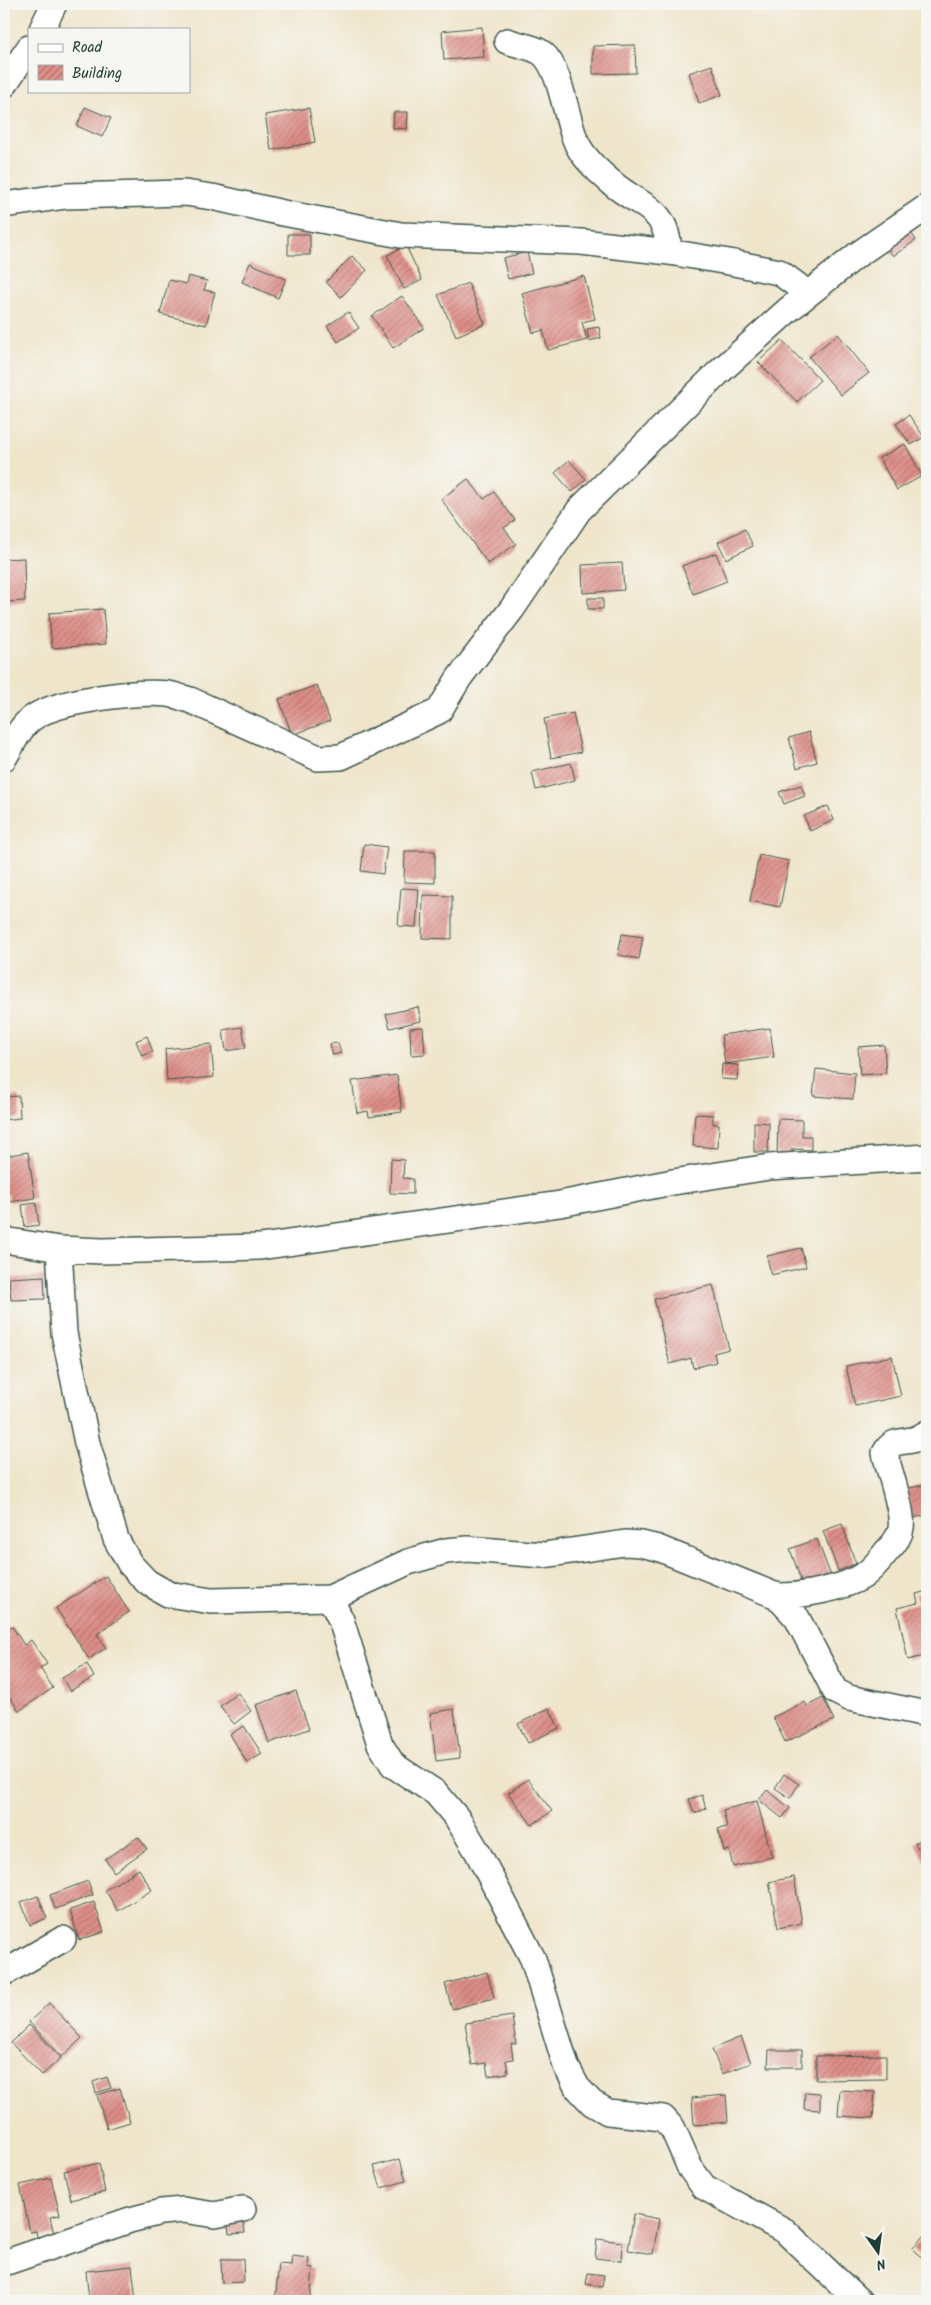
<svg xmlns="http://www.w3.org/2000/svg" width="931" height="2305" viewBox="0 0 931 2305" font-family="Kalam,sans-serif">
<defs>
<pattern id="building-hatch" width="6" height="6" patternUnits="userSpaceOnUse" patternTransform="scale(1.25)"><rect width="6" height="6" fill="#de8d87"/><path d="M-1 1l2-2M0 6l6-6M5 7l2-2" fill="none" stroke="#b3746f"/></pattern>
</defs>
<rect width="100%" height="100%" fill="#f6f6f2"/>
<filter id="ink" filterUnits="userSpaceOnUse"><feTurbulence type="fractalNoise" baseFrequency=".02" numOctaves="2"/><feDisplacementMap in="SourceGraphic" scale="10" xChannelSelector="R" yChannelSelector="G"/><feConvolveMatrix kernelMatrix="1 2 1 2 8 2 1 2 1" color-interpolation-filters="sRGB"/></filter>
<filter id="wash" filterUnits="userSpaceOnUse"><feTurbulence type="fractalNoise" baseFrequency=".0096" numOctaves="4" result="noise"/><feDisplacementMap in="SourceGraphic" scale="20" xChannelSelector="R" yChannelSelector="G"/><feGaussianBlur stdDeviation="1.12" result="paint"/><feColorMatrix in="noise" values="0 0 0 0 0 0 0 0 0 0 0 0 0 0 0 0 0 1.4 0 .05"/><feComposite in="paint" operator="in"/></filter>
<g filter="url(#wash)">
<rect width="100%" height="100%" fill="#efe5cb"/>
<g id="blocks">
<path fill="url(#building-hatch)" d="M403,4H424V6L403,8Z
M482,27L484,57L444,60L442,31Z
M635,45L636,73L593,74V46Z
M712,65L722,95L699,103L689,73Z
M85,107L111,118L102,137L77,126Z
M309,108L315,142L271,150L265,115Z
M394,112H408L407,129L393,128Z
M907,227L916,240L893,256L884,243Z
M288,234H310V255H288Z
M406,246L422,280L404,289L387,255Z
M527,252L532,273L508,279L503,258Z
M352,256L367,270L341,297L326,282Z
M250,263L286,279L278,298L242,282Z
M188,276L207,281L204,290L215,292L206,325L160,314L169,280L186,284Z
M584,276L595,319L582,322L587,340L548,350L543,330L533,333L522,293Z
M468,283L485,324L456,336L438,295Z
M402,296L424,328L393,348L372,316Z
M348,312L359,328L338,342L327,326Z
M599,327L601,338L589,341L587,329Z
M838,334L869,373L841,395L809,357Z
M782,340L820,380L797,402L758,362Z
M909,415L924,437L911,445L896,424Z
M905,444L922,476L897,490L879,458Z
M569,460L586,479L572,492L555,473Z
M468,479L484,499L494,492L515,520L504,528L516,544L488,564L441,499Z
M745,529L753,546L726,559L718,542Z
M716,553L727,581L693,594L682,566Z
M24,558L25,601L4,602V559Z
M622,563L624,590L583,593L582,565Z
M588,598H603V609H588Z
M103,609L106,644L52,648L49,613Z
M317,685L330,721L292,735L279,699Z
M573,713L581,752L551,758L544,719Z
M809,732L817,762L797,768L789,738Z
M571,763L575,780L536,790L532,772Z
M801,785L805,796L784,804L779,792Z
M828,806L834,820L810,831L804,816Z
M364,844L387,847L383,874L361,871Z
M405,851H435V883L404,882Z
M759,855L789,861L780,907L750,901Z
M401,888L419,889L416,927L398,926Z
M423,895L452,896V939L422,938Z
M622,934L643,937L639,959L618,955Z
M418,1007L421,1021L390,1028L386,1014Z
M242,1027L246,1048L226,1051L223,1030Z
M423,1027L425,1054L411,1055L410,1028Z
M770,1028L774,1057L725,1064L721,1035Z
M147,1036L153,1052L142,1056L136,1041Z
M338,1043L341,1053L333,1055L330,1044Z
M211,1044L214,1077L167,1081L165,1049Z
M884,1045L886,1073L860,1075L858,1047Z
M722,1064L738,1065L737,1080L721,1079Z
M816,1069L855,1073L853,1099L813,1096Z
M397,1075L402,1112L369,1117L368,1111L357,1113L352,1081Z
M925,1085H927V1104H925Z
M19,1096L20,1118L4,1120V1097Z
M695,1114L713,1115V1124H719L718,1148L693,1146Z
M778,1119L802,1120V1136H811V1150L792,1149V1155H777Z
M754,1122L769,1123L768,1152H754Z
M28,1152L35,1198L9,1202L8,1194H4V1156Z
M391,1159L404,1160L403,1178L413,1179V1194L390,1193Z
M36,1203L39,1225L25,1227L22,1205Z
M801,1248L806,1267L771,1275L767,1256Z
M44,1276L45,1299L11,1300L9,1278Z
M713,1285L729,1349L714,1353L716,1362L693,1368L691,1358L670,1364L654,1299Z
M892,1356L901,1396L855,1406L846,1366Z
M927,1484V1515L913,1518L906,1489Z
M842,1524L856,1564L838,1571L823,1531Z
M817,1539L832,1579L804,1589L790,1549Z
M106,1576L129,1612L97,1634L106,1648L89,1659L56,1608Z
M927,1591V1655L908,1660L897,1608L918,1603L916,1594Z
M12,1626L24,1645L31,1640L47,1664L40,1668L53,1688L19,1711L4,1688V1631Z
M87,1664L94,1677L70,1691L62,1678Z
M296,1691L309,1729L269,1743L256,1705Z
M238,1693L251,1711L234,1724L220,1706Z
M823,1698L834,1720L785,1742L773,1717L805,1702L807,1706Z
M549,1708L559,1728L528,1743L518,1724Z
M454,1709L460,1758L436,1761L430,1713Z
M244,1726L262,1754L247,1763L230,1734Z
M784,1774L799,1784L790,1798L775,1788Z
M528,1779L552,1811L532,1825L508,1793Z
M767,1790L790,1808L782,1818L759,1800Z
M702,1795L706,1809L694,1813L689,1799Z
M757,1801L772,1857L733,1867L729,1850L724,1851L718,1829L727,1827L723,1810Z
M138,1837L147,1849L114,1872L105,1859Z
M927,1837V1866L915,1843Z
M139,1869L152,1890L118,1911L105,1890Z
M794,1877L802,1923L778,1928L769,1882Z
M88,1881L93,1895L55,1909L50,1895Z
M38,1896L47,1918L30,1925L21,1902Z
M94,1902L104,1932L79,1940L70,1910Z
M487,1972L494,1998L452,2009L445,1984Z
M49,2003L82,2038L62,2057L29,2022Z
M512,2016L516,2044H511L513,2059L506,2060L508,2073L488,2076L486,2063L472,2065L465,2023Z
M29,2025L61,2058L42,2075L11,2043Z
M741,2037L751,2063L722,2074L712,2049Z
M769,2050H802V2067H768Z
M886,2055V2079L816,2080V2056Z
M107,2077L111,2088L96,2093L93,2082Z
M120,2088L130,2122L107,2129L97,2095Z
M840,2090L875,2092L873,2118L838,2116Z
M805,2092L820,2093V2110L804,2109Z
M726,2095L728,2122L694,2125L692,2098Z
M400,2159L406,2181L381,2188L374,2166Z
M99,2163L105,2192L71,2200L64,2171Z
M51,2178L60,2215L50,2217L54,2234L37,2237L36,2231L30,2232L20,2185Z
M634,2214L659,2219L653,2254L628,2250Z
M243,2217L245,2233L229,2234L227,2218Z
M924,2235L927,2238V2262L912,2249Z
M597,2239L622,2242L621,2261L595,2258Z
M292,2256L309,2258L308,2267L313,2268L310,2301H275L279,2264L291,2265Z
M221,2259H243L244,2282L222,2283Z
M132,2266L136,2301H89L86,2271Z
M588,2273L604,2275L602,2287L586,2284Z"/>
</g>
</g>
<g filter="url(#ink)">
<use href="#blocks" fill-opacity="0" stroke="#3e564b" stroke-width="1"/>
<g fill="none" stroke-linecap="round" stroke-linejoin="round">
<g stroke="#3e564b" stroke-width="28">
<path id="minor" d="M42,29L54,4
M507,41C517,45 535,47 543,54C560,68 566,117 575,139C581,156 598,171 612,183C641,208 667,206 669,252
M4,85L29,48
M4,205L66,196L185,193L212,197L283,213L401,235L581,242L669,252L729,262L779,272L798,286L803,297
M4,758C12,746 19,728 30,720C53,700 137,691 168,694C175,695 183,698 190,700L318,758L341,757L439,711L459,678L512,609L579,510L717,374L788,310L857,255L927,207
M4,1240L59,1249L102,1251L260,1247L560,1204L673,1182L769,1167L927,1157
M59,1249L64,1333L87,1443L116,1539L130,1564L147,1582L168,1594L211,1601L330,1598L408,1562L446,1551L468,1549L544,1555L625,1543L641,1544L658,1548L777,1596C801,1596 842,1589 863,1576C872,1570 880,1560 887,1551C893,1545 900,1537 901,1528C904,1512 889,1471 885,1453C892,1440 899,1443 912,1440C918,1439 922,1436 927,1433
M776,1595L797,1618L835,1691L849,1698L927,1714
M330,1598L341,1620L380,1744L393,1765L436,1793L457,1818L477,1851L533,1959L566,2066L577,2087L592,2103L608,2112L663,2118L673,2129L690,2168L704,2187L785,2231L859,2301
M4,1973L63,1939
M4,2263L130,2220L161,2212L183,2210L215,2215L243,2209"/>
</g>
<use href="#minor" stroke="#fff" stroke-width="25"/>
</g>
</g>
<rect width="931" height="2305" fill="none" stroke="#f6f6f2" stroke-width="20"/>
<rect x="28" y="28" width="162" height="65" fill="#f6f6f2" stroke="#a0aca6"/>
<rect x="38" y="44" width="25" height="8" fill="#ffffff" stroke="#a0aca6"/>
<text x="72" y="52" font-size="15" fill="#1f3d34">Road</text>
<rect x="38" y="65" width="25" height="15" fill="url(#building-hatch)" stroke="#a0aca6"/>
<text x="72" y="78" font-size="15" fill="#1f3d34">Building</text>
<g transform="translate(878 2252) rotate(166)" stroke="#f6f6f2" stroke-width="4" paint-order="stroke">
<path d="M0-4L9 19L0 12L-9 19Z" fill="#1f3d34"/>
<text y="-8" font-size="14" font-weight="bold" text-anchor="middle" fill="#1f3d34">N</text>
</g>
</svg>
